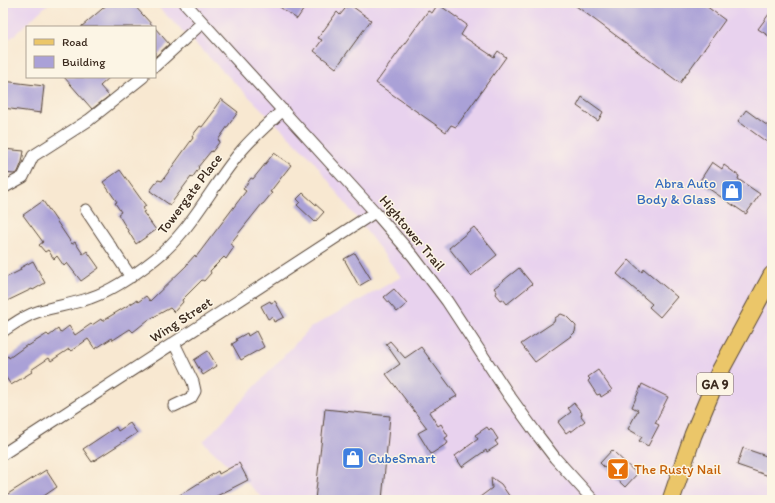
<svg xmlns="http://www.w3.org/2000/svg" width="775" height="503" viewBox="0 0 775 503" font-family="Itim,sans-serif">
<rect width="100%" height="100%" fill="#fcf5e5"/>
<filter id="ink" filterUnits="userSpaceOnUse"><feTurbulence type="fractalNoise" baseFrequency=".025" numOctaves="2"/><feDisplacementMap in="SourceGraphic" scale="8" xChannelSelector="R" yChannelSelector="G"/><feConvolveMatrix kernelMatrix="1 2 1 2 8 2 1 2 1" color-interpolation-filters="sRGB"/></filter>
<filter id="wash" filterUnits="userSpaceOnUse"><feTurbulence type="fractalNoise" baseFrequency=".012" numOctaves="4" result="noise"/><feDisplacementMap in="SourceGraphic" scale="16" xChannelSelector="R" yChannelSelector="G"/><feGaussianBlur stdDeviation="0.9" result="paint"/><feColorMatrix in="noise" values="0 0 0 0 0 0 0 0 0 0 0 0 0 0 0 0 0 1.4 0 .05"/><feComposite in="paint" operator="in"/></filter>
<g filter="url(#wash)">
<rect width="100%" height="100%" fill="#f8e8d1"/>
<path fill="#e8d2ee" d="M3,3H49L11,38H3Z
M154,3H772V500H265L203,442L310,328L401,277L312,159Z"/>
<g id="blocks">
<path fill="#aaa1d7" d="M109,3H132L154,27H81Z
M274,3H308L297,19Z
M572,3H702L725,20L680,83Z
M349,4L371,20L336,68L314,51L322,40L318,38L337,12L340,15Z
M438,4L467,25L461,35L494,57L498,51L506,57L456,127L451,125L446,132L376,83L428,11L432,13Z
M772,10V38L758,29Z
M155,28L169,44L155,57Z
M64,77H110L100,86L109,96L92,109Z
M3,81L44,86L41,113L3,108Z
M582,97L603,112L598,121L577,106Z
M221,99L238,112L218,140L220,141L212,152L211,151L198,167L199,168L192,178L191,177L170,205L150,191L158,180L162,181L193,138L192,136L200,126L202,127L215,110L214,109Z
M746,110L772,129V146L738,121Z
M3,149L24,151L22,162L18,172L14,174L3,173Z
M274,153L291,165L270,192L272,193L263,204H262L230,244L234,247L226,259L224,257L210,271L211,273L204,281L202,280L182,300L183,302L174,312L170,308L148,320L133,332L130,329L113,340L112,338L95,349L88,339L71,351L69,349L51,361L49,358L31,370L32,372L11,385L3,373V360L8,356L9,358L27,345L28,346L47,334L49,336L58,329L60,333L69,326L75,335L91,324L92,325L101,319L102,321L137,300L138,302L146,296L150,301L187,265V264L195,255L196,257L246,191L243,189L251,178L253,179Z
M712,162L722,169L724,165L739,176L738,179L760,194L746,214L699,182Z
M120,170L146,206L143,208L145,211L143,212L156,230L136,244L118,214L121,212L115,203L117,202L103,182Z
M303,193L324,212L315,222L297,205L300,202L297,199Z
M43,201L72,244L75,242L83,254L87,251L99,268L81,281L67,263L64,266L57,256L54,259L48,250L45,252L39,245L43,242L23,215Z
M474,227L497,255L471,276L449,248Z
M355,253L371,279L359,286L344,259Z
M629,260L642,272L644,269L677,297L660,317L649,307L652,304L617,274Z
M33,261L45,283L33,290L32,289L5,302L3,298V279L21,270L20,268Z
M519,268L532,284L507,304L503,299L501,300L496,294L497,292L494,288Z
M394,289L407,304L397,312L384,297Z
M270,301L271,303L275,301L284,317L274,322L272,317L268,319L261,306Z
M561,314L566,316L576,326L575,332L571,336L535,362L521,344L554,322L555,318Z
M256,331L264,347L241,360L232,344L237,341L236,339L247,333L248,336Z
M390,341L405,358L421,347L457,396L429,412L438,426L441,424L448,436L445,438L448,443L431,454L418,433L427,428L386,374L400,364L386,344Z
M208,351L217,366L203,375L194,360Z
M598,370L612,390L601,397L600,394L597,395L588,381L590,379L588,377Z
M642,384L668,397L655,423L659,425L648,446L639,441L642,437L628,429L638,410L632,407Z
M574,403L582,413L581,416L585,421L571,432L570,430L566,433L558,422L571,412L568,408Z
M325,409L390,416L382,500H315Z
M130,423L137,433L92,462L83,449L116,427L118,431Z
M487,427L489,430L491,428L498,439L495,441L498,445L487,452L486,450L462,467L455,456L478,439L475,435Z
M743,448L772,458V477L737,465Z
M612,450L637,474L625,487L600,463Z
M239,463L248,480L209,500H172L218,471L219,474Z
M46,470L57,487L38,500H3V497Z
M491,477L501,484L512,500H476L492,488Z"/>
</g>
</g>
<g filter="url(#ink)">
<use href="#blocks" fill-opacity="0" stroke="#574639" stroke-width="1"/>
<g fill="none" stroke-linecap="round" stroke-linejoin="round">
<g stroke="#574639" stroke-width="13">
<path id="street" d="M185,3L375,212L413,256L447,301L508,394L536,433L555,458L593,500
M155,66L202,23
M3,188L23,177L33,156L89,120L143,77
M86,210L131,277
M3,331C15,323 26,315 40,311C57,306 74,304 90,298C114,290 136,274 155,259C192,230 212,185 242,150C255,135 269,123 283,110
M174,343L193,382L195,391L191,398L174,406
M3,454L375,212"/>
</g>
<g stroke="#574639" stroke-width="19">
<path id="primary" d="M671,500L693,435L720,371L772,275"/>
</g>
<use href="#street" stroke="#fff" stroke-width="11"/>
<use href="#primary" stroke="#ebc669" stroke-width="17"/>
</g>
</g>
<defs>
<g id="shop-square" transform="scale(1.15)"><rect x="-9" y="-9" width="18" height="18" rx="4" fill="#3f7fe0" stroke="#fcf5e5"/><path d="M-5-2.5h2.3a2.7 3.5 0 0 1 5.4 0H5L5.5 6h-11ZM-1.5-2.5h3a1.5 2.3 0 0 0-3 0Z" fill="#fff"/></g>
<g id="bar-square" transform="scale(1.15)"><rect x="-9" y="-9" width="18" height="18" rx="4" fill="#e8710a" stroke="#fcf5e5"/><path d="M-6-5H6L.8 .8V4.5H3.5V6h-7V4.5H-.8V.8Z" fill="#fff"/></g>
</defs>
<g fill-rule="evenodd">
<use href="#shop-square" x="732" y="191"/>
<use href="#shop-square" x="353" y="458"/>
<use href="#bar-square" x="618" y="469"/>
</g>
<g text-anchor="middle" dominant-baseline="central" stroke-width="3" stroke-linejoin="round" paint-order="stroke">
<rect fill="#fcf5e5" stroke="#75675a" stroke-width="1" x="697" y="373" width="36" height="22" rx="3"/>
<g font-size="13" font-weight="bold" fill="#3b2a1e">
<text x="715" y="384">GA 9</text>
</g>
<g font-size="14" fill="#366cbe" stroke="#fcf5e5" text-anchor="end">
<text x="716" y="183">Abra Auto<tspan x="716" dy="16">Body &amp; Glass</tspan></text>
<text x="368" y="458" text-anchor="start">CubeSmart</text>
</g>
<g font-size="14" fill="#3b2a1e" stroke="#fcf5e5">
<text transform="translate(190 194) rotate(-53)">Towergate Place</text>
<text transform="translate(412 233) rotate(50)">Hightower Trail</text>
<text transform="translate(181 320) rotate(-33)">Wing Street</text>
</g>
<g font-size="14" fill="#c56008" stroke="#fcf5e5" text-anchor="start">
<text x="634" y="469">The Rusty Nail</text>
</g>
</g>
<rect width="775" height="503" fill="none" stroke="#fcf5e5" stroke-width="16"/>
<rect x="26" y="26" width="130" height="52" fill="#fcf5e5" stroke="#afa495"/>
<rect x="34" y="39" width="20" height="6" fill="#ebc669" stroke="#afa495"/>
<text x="62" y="46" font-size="12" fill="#3b2a1e">Road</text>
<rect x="34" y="56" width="20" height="12" fill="#aaa1d7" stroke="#afa495"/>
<text x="62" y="66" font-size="12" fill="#3b2a1e">Building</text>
</svg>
